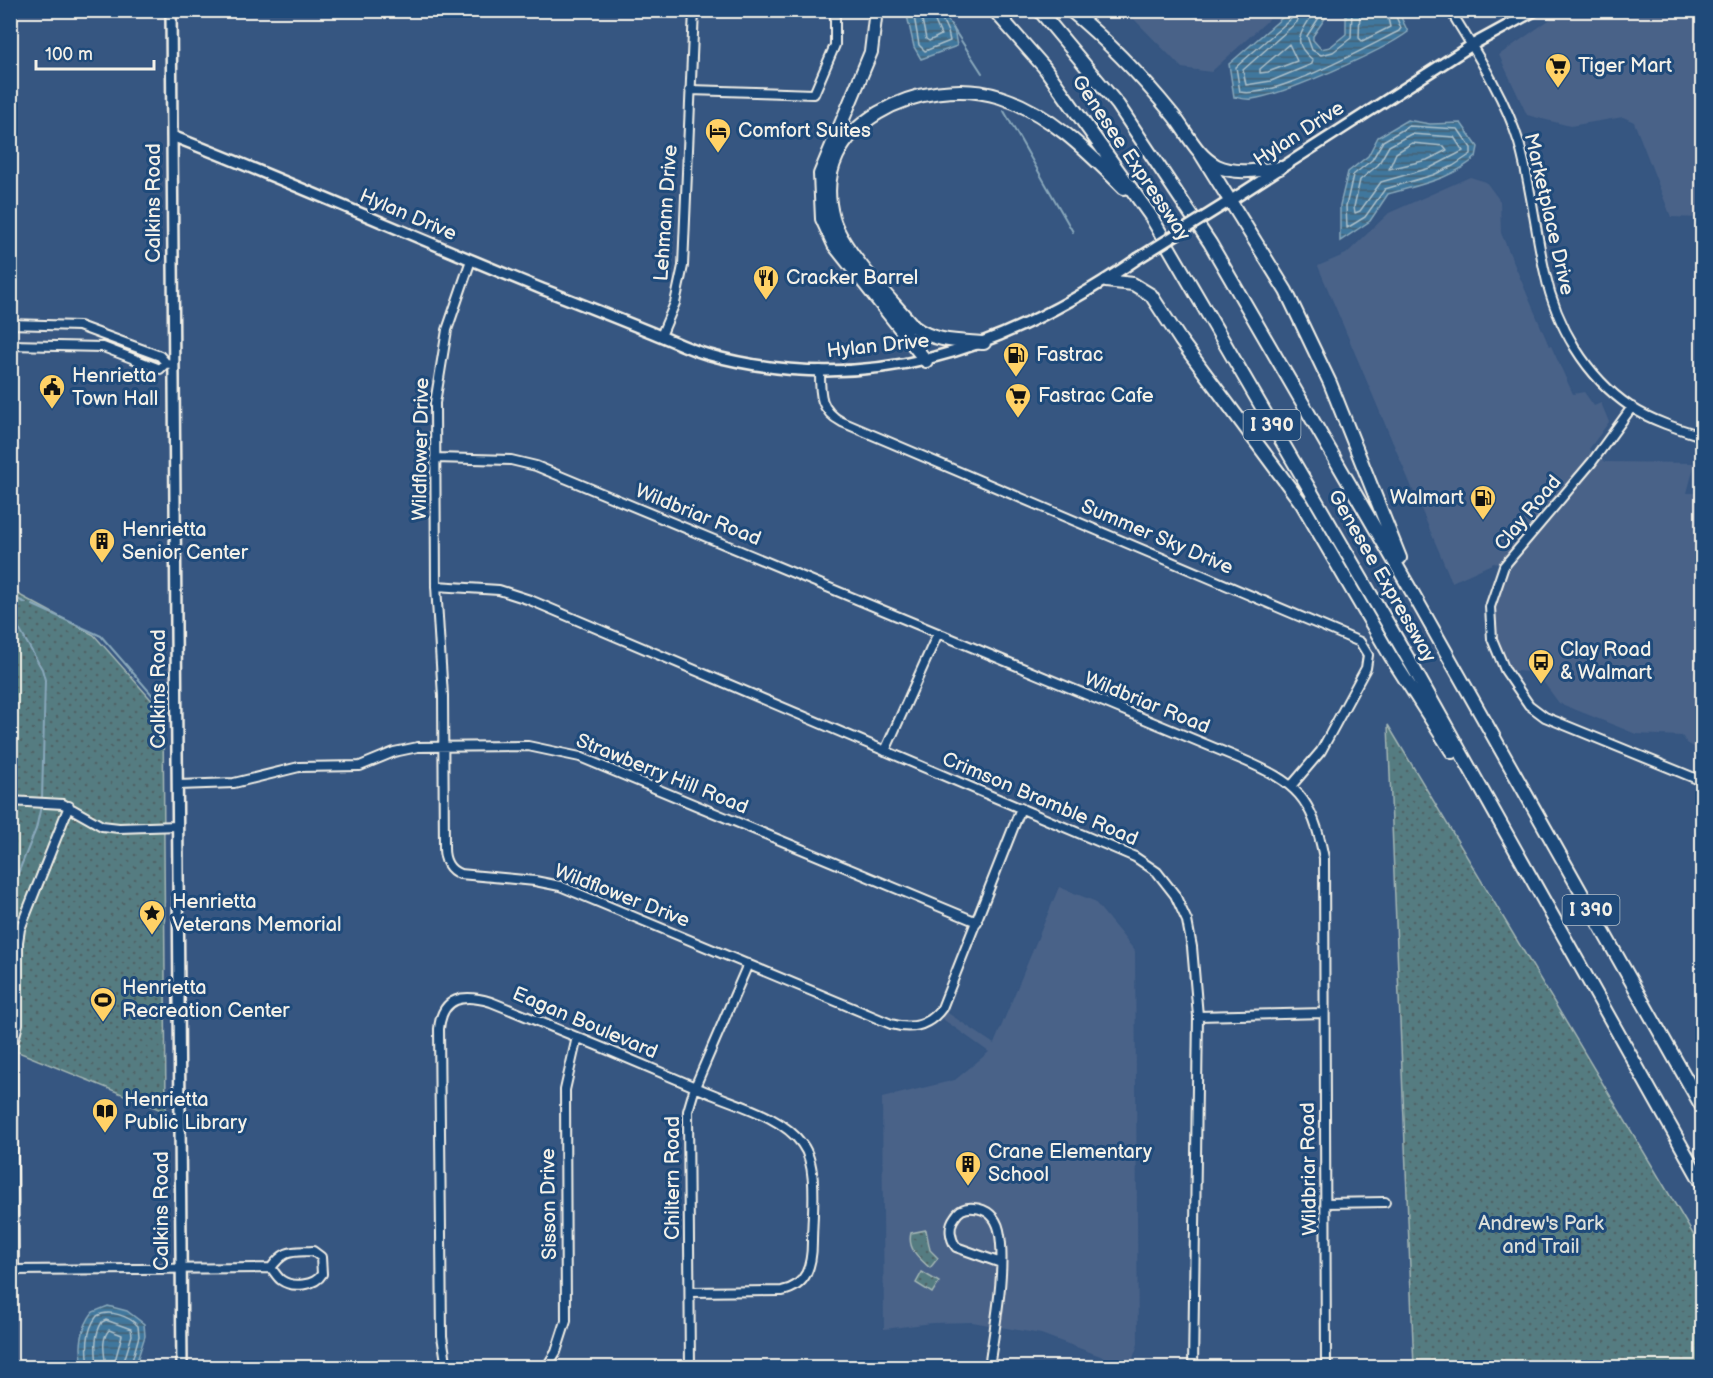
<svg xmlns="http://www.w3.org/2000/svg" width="1713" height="1378" viewBox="0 0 1713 1378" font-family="'Balsamiq Sans',sans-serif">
<defs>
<pattern id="park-dots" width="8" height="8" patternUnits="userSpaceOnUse" patternTransform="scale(1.5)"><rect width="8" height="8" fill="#557b81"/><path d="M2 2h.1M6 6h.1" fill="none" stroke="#506466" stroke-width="1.8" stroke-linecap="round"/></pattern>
<pattern id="water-rules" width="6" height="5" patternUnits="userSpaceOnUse" patternTransform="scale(1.5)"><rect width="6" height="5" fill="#41779d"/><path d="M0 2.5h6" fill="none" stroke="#456072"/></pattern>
</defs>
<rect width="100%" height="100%" fill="#365681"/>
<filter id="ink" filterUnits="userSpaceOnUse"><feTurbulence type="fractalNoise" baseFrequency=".0167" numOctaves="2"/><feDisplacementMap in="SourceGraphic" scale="12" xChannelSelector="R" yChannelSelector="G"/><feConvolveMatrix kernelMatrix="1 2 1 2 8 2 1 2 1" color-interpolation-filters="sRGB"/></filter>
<g filter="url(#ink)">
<path fill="#496288" d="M1126,11H1278L1211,72L1182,68Z
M1578,11H1702V218L1671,217L1634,122L1623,117L1570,126L1527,115L1499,55L1552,18Z
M1470,177L1486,182L1500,201L1501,233L1549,346H1551L1573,394L1584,392L1594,406L1601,403L1609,422L1589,449L1605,462L1695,463L1687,493H1702V752L1687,743L1682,736L1636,734L1559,703L1536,672L1514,671L1498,664L1488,638L1487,618L1488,601L1498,564L1494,563L1452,582L1318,266L1346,254L1389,213Z
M1059,887L1094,901L1135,951L1138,1344L1130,1367L1041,1334L972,1322L932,1323L884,1329L882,1098L955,1080L989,1052L940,1017L945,1011L994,1044Z"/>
<path fill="url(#park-dots)" stroke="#a4b6b4" stroke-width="1.5" d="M10,590L94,635L163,713L166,1112L11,1049Z
M1388,725L1702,1249V1367H1414Z
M926,1230L930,1250L938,1258L930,1268C919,1258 907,1249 911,1233Z
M922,1272L939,1282L932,1293L916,1283Z"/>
<path fill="url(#water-rules)" stroke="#89a8bb" stroke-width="1.5" d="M906,11H942L954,29L957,46L921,59L914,47Z
M1290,11H1330L1313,36V40L1321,49L1330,47L1346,34V11H1398L1408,32C1383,51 1283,95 1252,99C1246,100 1240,98 1234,97L1229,64Z
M1407,120L1430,124L1461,123L1478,147L1476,157C1453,179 1418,185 1388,194L1370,221L1340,241V205L1348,172L1368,156L1378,137Z
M108,1306L127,1311L144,1324L145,1336L135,1367H84C78,1349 81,1327 93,1312Z"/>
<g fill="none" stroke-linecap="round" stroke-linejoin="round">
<path stroke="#acc0ca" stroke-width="1.5" d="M913,10L919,45L925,51L950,41L948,32L938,10
M920,10L926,39L929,41L941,35L930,10
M1294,10L1292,18L1236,67L1240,92C1274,99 1365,48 1399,31L1401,28L1393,10
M1301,10L1297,22L1243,70L1246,85L1271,81L1312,64L1313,60C1287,40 1305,30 1315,10
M1324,10L1307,36L1312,50L1321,55L1333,52L1351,38L1352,10
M1360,10L1359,38L1362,41L1390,27L1386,10
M1289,44L1297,61L1268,72L1260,73V69Z
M1409,126L1458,129L1471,148V154L1453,166L1433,175L1385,189L1365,217L1347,228L1346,206L1353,175L1372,160L1383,141Z
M1411,134L1454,137L1463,151L1430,168L1381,182L1360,211L1355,213L1354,207L1360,180L1378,165L1389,146Z
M1412,143L1444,146L1447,150L1427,160L1389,169L1396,153Z
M89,1368C87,1350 85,1331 97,1316C109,1309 129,1316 138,1326L139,1336L130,1368
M97,1368C96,1351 93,1337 102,1322L106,1320L131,1329L132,1335L122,1368
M106,1368C105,1355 100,1340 109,1330L122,1335L113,1368"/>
<path stroke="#89a8bb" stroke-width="2" d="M951,25L982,73
M1004,111L1073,232
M10,596L26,603
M33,605L101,636L161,705
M10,613L42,669L45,680L42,800
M10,893L36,829L41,806"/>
<g stroke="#f4f1e8" stroke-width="12">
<path id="minor" d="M1450,10C1475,51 1505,97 1519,143C1531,185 1535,230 1545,273C1556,325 1586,377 1631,407C1652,421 1679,429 1702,436
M690,90L814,94L835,45V10
M471,260L447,330L435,403L436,586L443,696L444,848C444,860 449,870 460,874L535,881L560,886L891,1024C912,1030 929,1026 942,1008L1021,808
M10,324L79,326L160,356L166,363L173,364
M661,336L675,303L683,266L694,10
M10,345L103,347L160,369L166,363
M820,370C820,393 819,410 842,422L1360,642L1368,655L1366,668L1321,751L1292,785
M1632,407L1592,462L1504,566L1490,607L1492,639L1505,670L1529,705L1545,717L1702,781
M435,458L511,460L536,466L1241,759C1297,783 1312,797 1324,858L1326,1368
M436,586L499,590L530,600L1135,857L1157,872L1175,895L1187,921L1192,947L1198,1016L1193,1368
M885,751L938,633
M178,785L234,783L299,767L360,766L394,752L418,747L528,746L580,757L977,922
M10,801L63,804L102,826L119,828L178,826
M1198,1016L1324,1013
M1326,1203L1385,1202
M11,1270L271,1268C274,1271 277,1277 281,1280C292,1288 315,1286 322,1274L321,1257L313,1251C291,1252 285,1249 271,1268
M14,1270L12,1048L18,1024V942L20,929L69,806
M447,1368L442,1336L439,1029C442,996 464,994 491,1002C563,1031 635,1061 707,1092C737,1105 782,1116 802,1144C819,1166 812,1215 812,1242C812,1265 807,1286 782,1291L690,1292
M546,1368L556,1352L566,1321L565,1090L577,1037
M690,1368L688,1111L695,1087L748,964
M989,1368C994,1330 1007,1266 999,1230C996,1217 987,1209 974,1208C966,1207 959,1210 955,1217C948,1226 950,1238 956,1247L1001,1263"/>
</g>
<g stroke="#f4f1e8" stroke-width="14">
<path id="major" d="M171,10L182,1368
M172,136C296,184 418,239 542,289C579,303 616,318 653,333C671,340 688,349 706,354C867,399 1005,350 1137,259
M1225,204L1472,45L1536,10"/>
</g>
<g stroke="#f4f1e8" stroke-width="16">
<path id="highway" d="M876,10L871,52L820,174L822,219L834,245L926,361
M994,10L1044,67L1150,215L1413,667L1702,1183
M1039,10L1118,105L1210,243L1416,599L1702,1107
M1070,10C1108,41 1142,77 1173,115C1187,132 1196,155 1217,166C1237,175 1260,170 1280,168
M1201,154L1286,291L1330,383L1400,558
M1106,281L1133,284L1151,295L1181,341L1302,504L1391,657L1452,752
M984,343C960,341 934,342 914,327C891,299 842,251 833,218C806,123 925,73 1000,97C1050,113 1088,152 1124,188"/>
</g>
<use href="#minor" stroke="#1f4a7a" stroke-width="8"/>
<use href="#major" stroke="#1f4a7a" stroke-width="9"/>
<use href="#highway" stroke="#1f4a7a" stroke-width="12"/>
<g stroke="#f4f1e8" stroke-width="14" stroke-linecap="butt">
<path id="major-bridge" d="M1137,259L1225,204"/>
</g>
<use href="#major-bridge" stroke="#1f4a7a" stroke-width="9"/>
</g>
</g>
<defs>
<g id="supermarket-pin" transform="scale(1.35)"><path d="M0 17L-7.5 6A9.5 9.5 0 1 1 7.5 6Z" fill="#ffd166" stroke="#1f4a7a"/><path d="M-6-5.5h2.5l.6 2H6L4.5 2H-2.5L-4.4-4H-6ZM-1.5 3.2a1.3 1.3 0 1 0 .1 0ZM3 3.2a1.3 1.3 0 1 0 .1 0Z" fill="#111"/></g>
<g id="hotel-pin" transform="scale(1.35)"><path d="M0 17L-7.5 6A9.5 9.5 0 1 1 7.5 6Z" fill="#ffd166" stroke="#1f4a7a"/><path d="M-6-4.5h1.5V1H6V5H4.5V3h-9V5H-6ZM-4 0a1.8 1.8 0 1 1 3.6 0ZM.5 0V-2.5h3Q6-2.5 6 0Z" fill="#111"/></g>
<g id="restaurant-pin" transform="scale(1.35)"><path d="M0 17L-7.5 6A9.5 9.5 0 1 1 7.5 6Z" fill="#ffd166" stroke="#1f4a7a"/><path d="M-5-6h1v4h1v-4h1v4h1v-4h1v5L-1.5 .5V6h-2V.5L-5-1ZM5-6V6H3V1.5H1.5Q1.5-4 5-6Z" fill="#111"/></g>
<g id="fuel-pin" transform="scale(1.35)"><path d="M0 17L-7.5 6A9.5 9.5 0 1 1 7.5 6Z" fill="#ffd166" stroke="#1f4a7a"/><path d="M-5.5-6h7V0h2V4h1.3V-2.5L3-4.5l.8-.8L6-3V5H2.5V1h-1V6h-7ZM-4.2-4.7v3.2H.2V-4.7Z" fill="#111"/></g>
<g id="civic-pin" transform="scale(1.35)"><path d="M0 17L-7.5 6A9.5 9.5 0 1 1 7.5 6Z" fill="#ffd166" stroke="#1f4a7a"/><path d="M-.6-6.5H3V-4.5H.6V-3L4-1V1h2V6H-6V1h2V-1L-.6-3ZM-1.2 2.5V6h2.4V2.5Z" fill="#111"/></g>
<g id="building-pin" transform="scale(1.35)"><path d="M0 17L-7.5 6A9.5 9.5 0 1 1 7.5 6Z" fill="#ffd166" stroke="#1f4a7a"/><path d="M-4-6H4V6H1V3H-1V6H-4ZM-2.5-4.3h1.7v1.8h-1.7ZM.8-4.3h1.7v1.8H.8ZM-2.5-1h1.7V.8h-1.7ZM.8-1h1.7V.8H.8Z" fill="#111"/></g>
<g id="bus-pin" transform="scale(1.35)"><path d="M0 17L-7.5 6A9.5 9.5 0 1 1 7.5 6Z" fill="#ffd166" stroke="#1f4a7a"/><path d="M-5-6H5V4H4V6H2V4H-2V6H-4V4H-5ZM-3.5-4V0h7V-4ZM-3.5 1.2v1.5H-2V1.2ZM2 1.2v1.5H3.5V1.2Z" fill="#111"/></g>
<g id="sight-pin" transform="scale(1.35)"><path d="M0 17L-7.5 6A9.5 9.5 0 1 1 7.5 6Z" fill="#ffd166" stroke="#1f4a7a"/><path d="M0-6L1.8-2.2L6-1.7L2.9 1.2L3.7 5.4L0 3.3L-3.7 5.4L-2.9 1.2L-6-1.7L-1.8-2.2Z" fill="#111"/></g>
<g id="stadium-pin" transform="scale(1.35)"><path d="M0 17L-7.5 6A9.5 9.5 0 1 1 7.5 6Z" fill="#ffd166" stroke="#1f4a7a"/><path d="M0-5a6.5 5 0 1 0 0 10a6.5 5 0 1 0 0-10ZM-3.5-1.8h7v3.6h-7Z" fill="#111"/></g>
<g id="library-pin" transform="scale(1.35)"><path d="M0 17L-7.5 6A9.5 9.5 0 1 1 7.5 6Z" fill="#ffd166" stroke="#1f4a7a"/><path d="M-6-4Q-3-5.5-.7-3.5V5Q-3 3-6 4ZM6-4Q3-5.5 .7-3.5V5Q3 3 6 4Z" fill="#111"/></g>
</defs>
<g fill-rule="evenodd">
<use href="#supermarket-pin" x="1558" y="66"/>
<use href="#hotel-pin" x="718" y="131"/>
<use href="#restaurant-pin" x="766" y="278"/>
<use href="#fuel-pin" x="1016" y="355"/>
<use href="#civic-pin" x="52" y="387"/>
<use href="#supermarket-pin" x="1018" y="396"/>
<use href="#fuel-pin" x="1483" y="498"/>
<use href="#building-pin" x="102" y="541"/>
<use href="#bus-pin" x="1541" y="662"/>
<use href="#sight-pin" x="152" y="913"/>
<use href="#stadium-pin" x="103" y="1000"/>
<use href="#library-pin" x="105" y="1111"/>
<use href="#building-pin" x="968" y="1164"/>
</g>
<g text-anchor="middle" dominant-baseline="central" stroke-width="6" stroke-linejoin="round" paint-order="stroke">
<g fill="#1f4a7a" stroke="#b4bfc7" stroke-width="1.5">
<rect x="1243.5" y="410" width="57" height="30" rx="4.5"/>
<rect x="1562.5" y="895" width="57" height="30" rx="4.5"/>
</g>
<g font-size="18" font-weight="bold" fill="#f4f1e8">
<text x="1272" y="425">I 390</text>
<text x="1591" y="910">I 390</text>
</g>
<g font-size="20" fill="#f4f1e8" stroke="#1f4a7a" text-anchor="start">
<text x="1578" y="66">Tiger Mart</text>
<text x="738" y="131">Comfort Suites</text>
<text x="786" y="278">Cracker Barrel</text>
<text x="1036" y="355">Fastrac</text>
<text x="72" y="376">Henrietta<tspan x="72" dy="23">Town Hall</tspan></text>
<text x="1038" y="396">Fastrac Cafe</text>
<text x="1464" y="498" text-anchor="end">Walmart</text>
<text x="122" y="530">Henrietta<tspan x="122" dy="23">Senior Center</tspan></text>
<text x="1560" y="650">Clay Road<tspan x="1560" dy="23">&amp; Walmart</tspan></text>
<text x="172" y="902">Henrietta<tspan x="172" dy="23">Veterans Memorial</tspan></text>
<text x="122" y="988">Henrietta<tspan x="122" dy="23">Recreation Center</tspan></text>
<text x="124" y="1100">Henrietta<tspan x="124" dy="23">Public Library</tspan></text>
<text x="988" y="1152">Crane Elementary<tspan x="988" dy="23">School</tspan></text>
</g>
<g font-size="20" fill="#f4f1e8" stroke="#1f4a7a">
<text transform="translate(1299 134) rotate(-33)">Hylan Drive</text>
<text transform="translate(1131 158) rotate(56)">Genesee Expressway</text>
<text transform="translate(154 203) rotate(-90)">Calkins Road</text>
<text transform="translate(666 213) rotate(-86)">Lehmann Drive</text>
<text transform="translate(1549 214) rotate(77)">Marketplace Drive</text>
<text transform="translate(408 215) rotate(23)">Hylan Drive</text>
<text transform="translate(878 346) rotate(-6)">Hylan Drive</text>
<text transform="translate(421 449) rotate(-89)">Wildflower Drive</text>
<text transform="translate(1528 513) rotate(-50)">Clay Road</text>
<text transform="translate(698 515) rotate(22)">Wildbriar Road</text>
<text transform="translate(1157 537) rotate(23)">Summer Sky Drive</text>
<text transform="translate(1382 576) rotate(60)">Genesee Expressway</text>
<text transform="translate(159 689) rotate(-90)">Calkins Road</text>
<text transform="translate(1147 703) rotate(22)">Wildbriar Road</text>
<text transform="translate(662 774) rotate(22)">Strawberry Hill Road</text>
<text transform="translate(1040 799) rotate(23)">Crimson Bramble Road</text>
<text transform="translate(622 896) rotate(21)">Wildflower Drive</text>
<text transform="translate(585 1023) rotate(23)">Eagan Boulevard</text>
<text transform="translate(1309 1169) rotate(-91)">Wildbriar Road</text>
<text transform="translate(673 1178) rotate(-90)">Chiltern Road</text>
<text transform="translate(549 1204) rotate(-91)">Sisson Drive</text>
<text transform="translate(162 1211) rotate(-90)">Calkins Road</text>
</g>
<g font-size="20" fill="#dcdfd9" stroke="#1f4a7a">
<text x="1541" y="1224">Andrew's Park<tspan x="1541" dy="23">and Trail</tspan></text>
</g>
</g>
<rect width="1713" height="1378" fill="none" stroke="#1f4a7a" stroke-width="36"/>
<rect x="18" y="18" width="1677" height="1342" fill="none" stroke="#f4f1e8" stroke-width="2" filter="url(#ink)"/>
<path d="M36 60v9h118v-9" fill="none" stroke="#f4f1e8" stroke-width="3"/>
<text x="45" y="60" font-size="18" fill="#f4f1e8" stroke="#1f4a7a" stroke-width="4.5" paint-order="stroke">100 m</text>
</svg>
